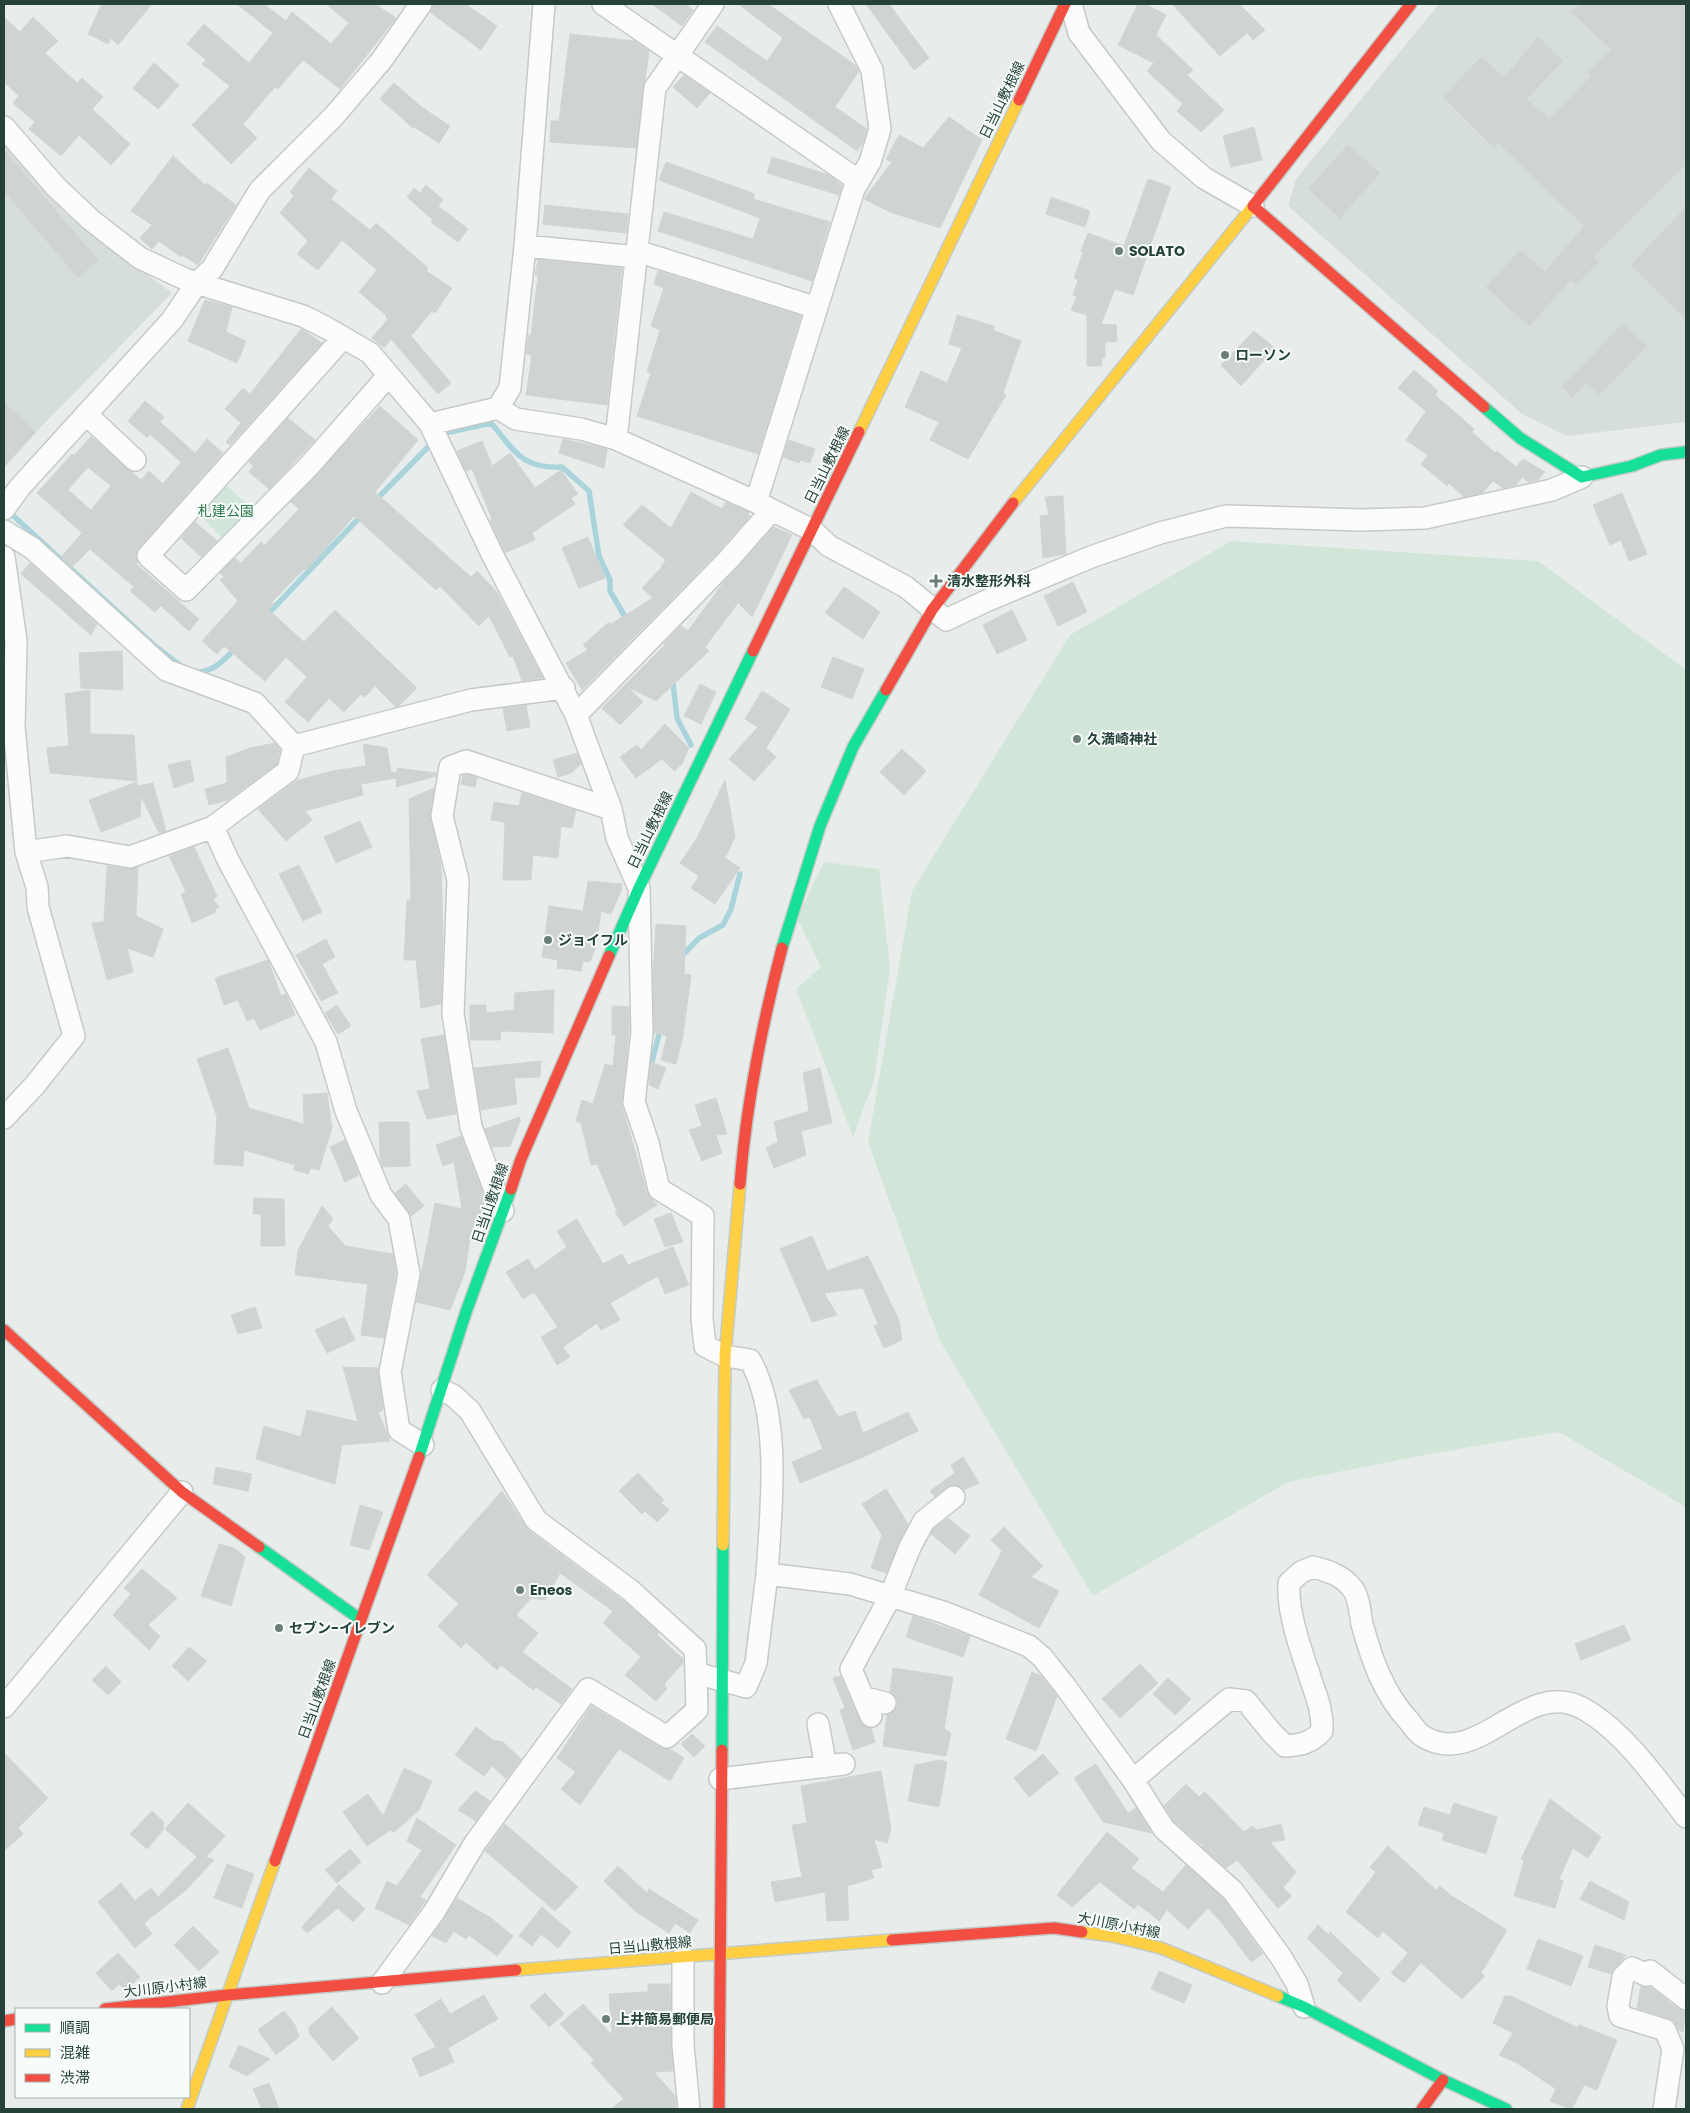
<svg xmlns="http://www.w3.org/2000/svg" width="1690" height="2113" viewBox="0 0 1690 2113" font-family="Poppins,'Noto Sans JP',sans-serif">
<rect width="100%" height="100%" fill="#e8edeb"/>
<path fill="#d6dedb" d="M1439,4H1686V422L1567,436L1522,414L1288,206L1296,179Z
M4,143L66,214L172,293L36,432L4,402Z"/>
<path fill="#d1e6d8" d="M226,485L253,509L224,540L198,514Z
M1231,541L1538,561L1686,670V1507L1559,1432L1424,1455L1288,1482L1093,1596L939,1339L868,1142L912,891L1070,635Z
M824,862L879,869L890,969L874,1080L853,1137L796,989L821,967L797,918Z"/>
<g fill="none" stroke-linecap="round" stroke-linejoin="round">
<path stroke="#a9d4db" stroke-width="5.5" d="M440,437L445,433L491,423C515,451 521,469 562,467L589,491L599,556L610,580V591L628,622
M374,502L429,446
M7,510L155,646L181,666
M266,616L363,514
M194,672C213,673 223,661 236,648
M670,679L673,683L677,718L691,745
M681,957L699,938L723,925L731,909L740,874
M645,1070L652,1061L661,1027"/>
</g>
<path fill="#cfd4d2" stroke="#d1d6d4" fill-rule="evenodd" d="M102,4H152L118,45L111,38L108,44L88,34Z
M237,4H264L286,21L292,12L331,44L349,23L326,4H375L396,18L340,89L303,60L278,89L275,87L243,124L257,138L231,164L192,125L230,86L202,64L206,60L187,44L204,24L249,63L273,33Z
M433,4H465L497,26L481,50L430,12Z
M652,4H686L693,10L682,26Z
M738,4H768L855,65L859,71L835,107L867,129L863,143L857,151L705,42L717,26L767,61L783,38Z
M866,4H889L929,58L914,70Z
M1138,4H1145L1166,15L1156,35L1193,70L1187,75L1224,110L1201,132L1177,111L1183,104L1147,71L1154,63L1118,45Z
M1172,4H1239L1265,30L1253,40L1247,33L1220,56Z
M1581,4H1686V164L1593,257L1599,262L1576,285L1571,280L1529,326L1486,287L1520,250L1545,272L1584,226L1498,143L1494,148L1443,97L1481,57L1504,78L1538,37L1563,61L1526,99L1549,119L1591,76L1588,73L1611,49L1571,12Z
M4,17L20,32L33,17L58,41L45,53L77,83L82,78L103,97L92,109L130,144L111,165L79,135L61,156L29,129L35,122L13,103L19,96L4,82Z
M570,34L635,41L649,51L636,148L550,142L551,121H559Z
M154,63L179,85L158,109L133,88Z
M684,75L710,93L697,108L673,87Z
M394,83L423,108L450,126L439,143L414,127L413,128L380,99Z
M949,117L982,140L940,228L890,212L864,199L892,162L886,159L899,135L923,148Z
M1254,127L1262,160L1231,167L1223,136Z
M1348,145L1380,173L1340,218L1308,189Z
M4,150L98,260L78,278L4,191Z
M173,156L206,186L207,183L236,205L198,265L182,255L181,257L159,241L152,249L140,238L152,225L131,211Z
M772,157L829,175L842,185L839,195L767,173Z
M666,162L755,194L753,199L830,222L812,281L658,231L664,212L753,239L760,218L659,180Z
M309,168L337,191L331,199L370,230L376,223L428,268L426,271L452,288L435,313L432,311L411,336L451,383L438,394L391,339L384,348L372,338L388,319L385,316L386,315L359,292L377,270L342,240L318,270L297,254L308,241L280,213L294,196L290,192Z
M1148,179L1171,187L1133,295L1115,289L1101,324L1116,325L1117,342H1105V358H1102V366H1087V315L1071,310L1077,297L1073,295L1078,280L1074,278L1083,252L1081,251L1088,233L1124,246Z
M426,185L443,200L438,206L468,229L458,242L431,222L433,220L407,197L414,188L420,193Z
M1051,197L1090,211L1085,227L1046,214Z
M545,205L628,214L626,233L543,224Z
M1686,207V319L1631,265Z
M538,260L622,268L607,405L526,395L532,355L526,354L529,335H531L538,276L535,275Z
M658,271L801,316L758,454L637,416L651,373L647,372L660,330L651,326L664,288L654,284Z
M205,300L232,307L226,332L246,341L237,363L188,341Z
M957,315L994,326L993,330L1021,341L1003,393L1006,395L968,459L930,440L939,422L905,407L921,371L947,383L962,348L949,344Z
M1623,323L1647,346L1599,395L1586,383L1572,397L1562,387Z
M301,329L322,343L230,445L226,442L241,423L225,409L243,388L250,394Z
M1254,331L1275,348L1241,386L1221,365Z
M1414,370L1438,391L1435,395L1474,429L1472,432L1495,453L1497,451L1516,467L1523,459L1545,472L1538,480L1528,482L1522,477L1516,485L1503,488L1493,481L1482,493L1464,497L1449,483L1447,486L1421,464L1428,455L1406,440L1426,411L1398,388Z
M145,401L164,417L160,422L195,453L207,439L223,453L139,548L136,554L137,562L136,564L199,619L189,631L161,606L155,612L130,591L134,587L90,549L72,567L61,557L82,533L37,493L72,454L74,456L91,436L141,480L149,471L163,484L181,462L150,434L147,438L128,421ZM88,467L111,486L91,510L68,490Z
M4,402L36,432L4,467Z
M380,406L418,440L375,492L471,577L477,571L497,592L543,678L522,681L513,656L510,657L489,616L479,626L440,586L436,590L354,516L306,571L304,569L272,602L274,604L269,610L304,642L335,610L417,688L400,705L396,707L375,686L365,697L361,694L344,712L329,698L308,722L285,702L307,677L286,657L265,681L224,646L217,654L202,641L238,601L220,580L224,577L220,573L235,558L241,563L261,542L264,546L299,509L291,502Z
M288,418L315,440L269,489L249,472L254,466L249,462Z
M563,439L607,449L604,468L559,453Z
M789,440L815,449L810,463L800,460L799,463L783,457Z
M482,441L492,466L510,453L535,488L561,470L578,494L571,498L575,504L532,533L535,540L505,553L490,520L492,519L472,469L466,471L457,451Z
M691,492L722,509L726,502L749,512L748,514L750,516L719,551L582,690L566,663L588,650L583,645L609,622L611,624L653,598L642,588L662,567L661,566L666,560L623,525L642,505L671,528Z
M1622,493L1647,554L1629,561L1621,540L1610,545L1593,505Z
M1063,496L1066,554L1043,558L1040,516L1049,515L1045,497Z
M195,522L217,541L201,557L181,538Z
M774,527L792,535L752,617L738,603L705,647L709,651L656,701L628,687L643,702L620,725L602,708L665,645L664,643L681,626L688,631L724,582Z
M588,537L605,578L579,588L562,548Z
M30,563L97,624L91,635L21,574Z
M1073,582L1087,612L1058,626L1044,596Z
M844,587L880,612L863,639L825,613Z
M1012,610L1027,640L997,654L983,625Z
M122,651L123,690L81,688L79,653Z
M833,657L864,669L852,699L821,687Z
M700,684L716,692L701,724L684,716Z
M90,690V734L134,735L137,781L50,773L47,748L69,746L65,694Z
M762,691L790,709L766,748L776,757L754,781L729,759L758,727L745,719Z
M526,705L530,727L507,731L503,708Z
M665,724L689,748L682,764L674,771L662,759L636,778L620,757L637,745L641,750Z
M275,743L280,750L277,764L228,800L209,805L205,789L227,783L226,757L250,748Z
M363,744L387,748L391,772L397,773V768L436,773V776L396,787L397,778L361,784L363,795L305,811L312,820L286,841L258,809L295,781L332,771L366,766Z
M902,749L926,771L904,795L880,772Z
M577,753L581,764L571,773L558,777L553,760Z
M190,760L194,781L174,788L168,765Z
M466,774L477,778L475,787L461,784L463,776Z
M725,780L735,837L725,858L740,868L715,904L691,888L699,876L680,863L697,838Z
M137,782L138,786L153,783L166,831L159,833L141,796L140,817L101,832L89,800Z
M434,788L430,814L441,866L443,940L441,1004L421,1008L416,960H404L407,900H411L409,799Z
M522,793L576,810L572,828L561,826L558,858L533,855L531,880H503L505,822L491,820L494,802L519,806Z
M360,821L372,847L336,863L324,837Z
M194,847L217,896L213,899L219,907L215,909L216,912L192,923L181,894L186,892L169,856Z
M299,865L322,912L303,921L279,874Z
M107,866L128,869L138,867L136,916L163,929L153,957L127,948L133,972L107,980L92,923L104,922Z
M588,881L622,884L621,891L611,914L601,911L596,947L590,962L583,961L581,971L557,968L558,960L542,957L549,906L583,911Z
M656,924L686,926L684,974L691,975L683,1036L676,1064L661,1060L667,1036L654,1033L653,976Z
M326,939L335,957L322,964L338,993L321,1001L296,955Z
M268,960L281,996L286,994L295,1015L260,1030L254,1018L247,1021L238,1000L224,1005L215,978Z
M554,990L553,1033L501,1031L500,1040H470V1005H486V1013L514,1010L515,993Z
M337,1005L351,1026L338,1034L325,1013Z
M612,1006L629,1007V1032L622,1106L647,1192L657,1205L624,1226L615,1212L617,1211L597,1164L591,1165L581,1123L576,1121L582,1100L593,1104L605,1064L613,1066L616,1035H612Z
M444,1035L456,1114L427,1119L417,1091L430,1089L421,1039Z
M228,1048L249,1108L304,1124L303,1095L327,1093L332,1128L319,1170L311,1168L308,1174L294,1170L295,1165L244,1150L243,1166L214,1164L217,1117L197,1059Z
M541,1061L540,1077L514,1078L517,1104L481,1110L474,1068Z
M651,1062L666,1068L658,1089L649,1085Z
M820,1068L832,1123L801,1131L806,1155L774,1168L766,1148L778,1142L774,1122L809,1111L803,1073Z
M716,1098L727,1134L716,1135L722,1153L702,1161L689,1130L702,1126L695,1105Z
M520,1117V1122L510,1146L492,1147L485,1129Z
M379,1122H409L410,1166L383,1167L380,1160Z
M461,1136L485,1199L476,1240L470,1238L465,1272L450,1310L416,1302L435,1203L462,1209L454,1162L443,1166L436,1145Z
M345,1140L359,1175L345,1182L330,1147Z
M406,1184L424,1206L411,1216L395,1193Z
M254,1198L284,1199L285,1246H261V1214H253Z
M322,1206L333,1219L328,1226L345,1246L393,1254L396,1274L384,1338L361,1335L368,1284L295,1275L298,1250Z
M671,1213L683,1242L665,1247L654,1219Z
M577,1219L603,1264L622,1254L628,1265L673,1247L689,1285L665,1294L658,1276L610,1303L620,1320L601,1330L597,1323L563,1347L570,1357L557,1365L541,1337L558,1327L534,1292L523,1299L506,1272L528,1259L535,1270L567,1247L557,1231Z
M812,1236L827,1271L868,1256L899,1320L902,1340L884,1348L874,1326L878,1324L863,1288L824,1293L837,1315L812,1322L780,1249Z
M255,1307L262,1328L238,1334L231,1315Z
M344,1317L355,1340L327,1353L315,1330Z
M343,1367L378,1368L383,1410L378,1412L390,1441L342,1445L335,1484L256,1459L264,1426L301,1437L307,1410L358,1422Z
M817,1380L838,1417L855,1411L863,1433L908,1412L918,1431L861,1458L800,1483L792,1462L823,1449L810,1417L804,1419L789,1390Z
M963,1457L979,1483L964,1490L959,1486L952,1485L935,1497L930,1491L955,1473L951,1465Z
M216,1467L252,1474L248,1491L213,1484Z
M638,1473L664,1500L661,1503L669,1510L657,1522L645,1511L642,1514L619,1491Z
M886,1489L908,1524L886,1573L871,1568L882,1535L862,1504Z
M502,1491L528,1530L622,1600L659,1633L657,1635L683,1659V1663L664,1684L667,1689L656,1701L625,1675L641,1657L603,1623L613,1611L560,1573L545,1600L531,1598L516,1615L538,1633L522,1652L572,1689L561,1704L536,1687L533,1690L501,1665L497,1670L466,1642L461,1648L438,1626L459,1604L427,1575Z
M360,1505L383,1512L369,1550L350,1545Z
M948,1518L970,1536L955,1554L931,1534L934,1529Z
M1004,1527L1043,1566L1031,1577L1059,1591L1039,1628L979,1595L1002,1551L991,1540Z
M219,1544L234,1548L245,1557L231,1606L201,1596Z
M142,1569L177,1598L148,1625L160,1636L149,1650L113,1615L131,1594L124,1588Z
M913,1616L970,1636L963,1657L906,1637Z
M1624,1625L1631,1640L1581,1660L1575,1644Z
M189,1647L207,1661L188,1681L172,1666Z
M1140,1664L1158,1683L1120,1718L1102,1699Z
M106,1666L121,1682L108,1695L92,1680Z
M893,1668L953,1677L944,1729L951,1733L946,1756L883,1746L887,1715L893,1712L897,1706V1699L890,1692Z
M1032,1672L1041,1676L1057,1696L1036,1751L1006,1739Z
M840,1676L860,1721L864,1726L871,1728L875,1742L853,1750L840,1710L845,1708L833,1678Z
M1168,1678L1191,1699L1175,1715L1153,1694Z
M591,1706L661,1748L670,1749L684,1758L670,1781L619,1749L580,1805L561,1789L576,1772L557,1758Z
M476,1727L493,1740L503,1742L521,1759L506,1779L492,1766L484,1776L455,1755Z
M692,1734L705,1746L694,1757L681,1744Z
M4,1753L48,1798L18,1828L23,1834L4,1851Z
M1043,1754L1059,1773L1029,1797L1014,1778Z
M939,1760L947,1762L939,1807L908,1801L915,1765Z
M1096,1764L1128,1813L1136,1808L1152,1833L1103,1822L1074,1778Z
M404,1768L432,1781L419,1810L394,1832L390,1830L367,1846L343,1812L368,1794L383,1816Z
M881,1771L891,1829L887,1843L874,1839L882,1867L871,1870L874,1878L847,1886L849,1920L827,1921L825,1892L775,1902L771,1882L802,1877L792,1825L807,1823L801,1786Z
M1186,1784L1199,1797L1205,1792L1244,1832L1253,1826L1256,1830L1281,1824L1285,1840L1270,1842L1296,1872L1283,1888L1292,1896L1278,1908L1237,1860L1226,1868L1202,1847L1204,1845L1200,1844L1174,1821L1164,1806Z
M475,1791L490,1801L476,1821L458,1810Z
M1550,1799L1601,1837L1588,1858L1573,1848L1559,1879L1563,1881L1555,1908L1514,1896L1524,1861L1521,1859Z
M188,1803L225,1836L206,1857L214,1860L186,1890L144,1923L152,1934L135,1948L98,1902L121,1883L135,1901L151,1888L158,1897L197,1857L165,1829Z
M1454,1803L1497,1817L1486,1854L1442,1840L1444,1833L1418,1825L1424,1807L1450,1815Z
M152,1811L164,1822L163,1830L147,1849L130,1834Z
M417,1818L456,1845L420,1897L426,1900L409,1925L375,1908L387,1881L397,1886L422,1850L407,1841Z
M505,1824L578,1887L555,1911L485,1851Z
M1107,1832L1139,1859L1131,1868L1163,1892L1186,1865L1224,1899L1263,1954L1251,1962L1222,1923L1208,1908L1188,1929L1167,1910L1159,1921L1138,1904L1134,1909L1100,1882L1072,1907L1057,1895Z
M1388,1846L1436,1890L1440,1886L1452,1896L1507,1930L1481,1973L1485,1976L1462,1999L1421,1963L1404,1983L1391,1973L1408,1953L1383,1931L1378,1938L1346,1912L1376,1872L1370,1867Z
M350,1849L361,1862L337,1883L325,1870Z
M227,1864L254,1874L242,1908L214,1898Z
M618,1866L647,1893L649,1889L698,1920L690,1933L675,1923L669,1933L635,1911L604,1881Z
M1590,1881L1629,1902L1624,1920L1580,1899Z
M339,1885L365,1909L353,1922L338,1908L307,1933L302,1927Z
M457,1898L491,1918L513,1936L497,1956L469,1935L466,1939L454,1931L446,1943L432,1936Z
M542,1907L571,1932L558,1948L541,1934L532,1946L519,1936Z
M1318,1925L1329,1935L1330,1932L1380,1979L1360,2002L1337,1980L1343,1973L1307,1938Z
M193,1926L219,1952L199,1971L174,1945Z
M1538,1939L1583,1956L1571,1986L1527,1969Z
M1595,1945L1626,1955L1611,1974L1588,1967Z
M118,1953L140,1977L125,1990L119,1984L112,1991L96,1973Z
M1159,1971L1192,1985L1184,2003L1151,1989Z
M648,1984H670L673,2071L654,2072L675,2096L676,2109H611L624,2099L591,2063L594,2060L560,2024L583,2004L612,2035L609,1994L648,1992Z
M1641,1986L1650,1987L1678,2009L1686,2011L1683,2032L1679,2030L1674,2021L1669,2018L1637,2008Z
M545,1993L564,2014L549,2027L530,2006Z
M484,1995L498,2019L448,2048L454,2062L420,2077L412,2058L436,2047L415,2015L441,1999L450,2014Z
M1505,1996H1511L1578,2028L1579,2025L1617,2040L1597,2090L1584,2085L1572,2109L1550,2101L1556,2089L1517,2063L1499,2055L1513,2033L1493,2023Z
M332,2007L359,2038L333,2061L309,2033V2027Z
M284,2011L295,2025L299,2037L276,2055L258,2030Z
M239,2045L270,2059L247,2076L229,2067Z
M269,2083L279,2109H262L253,2089Z"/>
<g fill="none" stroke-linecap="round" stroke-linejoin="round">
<g stroke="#c5cac8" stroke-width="24">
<path id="street" d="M603,4L859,181
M1071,4L1079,33L1161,141L1204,178L1253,206
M4,127L56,187L91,220L140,258L187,280L303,316L327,328L370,353L430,424L493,556L576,715L611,809L617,838L639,888L642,1033L634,1102L648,1143L659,1189L703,1216L702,1319L705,1346L725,1356L750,1360C782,1416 771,1510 767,1574L850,1584L943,1612L1029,1646L1042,1657L1065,1686L1133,1780L1164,1829L1233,1891L1281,1957L1297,1984L1304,2007
M525,246L637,257
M637,251L817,308
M342,339L148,556L186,590L309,466L388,376
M498,408L516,419L581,429L616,439L756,502L812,530L829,546L906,587L946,620L986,601L1091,557L1160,533L1226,516L1362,520L1425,518L1552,490L1582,477
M86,414L135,460
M430,424L498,408L510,388L525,246L544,4
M616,439L655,88L713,4
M756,502L854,189L870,162L880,129L879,122L872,70L839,4
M4,509L20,487L172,320L197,283L212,269L260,190L334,116L381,61L421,4
M4,531L32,548L166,670L255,703L294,746
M4,557L16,641L14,727L26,852L37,887L38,907L74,1036L35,1085L4,1118
M576,715L728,560L772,510
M213,827L228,860L326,1042L346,1111L381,1195L399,1219L409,1274L390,1372L399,1430L423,1445
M26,852L67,846L130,857L213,827L288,771L294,746L471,700L564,688
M503,1211L471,1127L453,1014L458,880L442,816L450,767L466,761L611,809
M442,1390L454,1396L470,1411L536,1520L630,1590L695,1649L696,1673
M863,1697L885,1703
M4,1707L182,1492
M871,1716L851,1669L890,1597L910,1547L924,1521L954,1497
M818,1724L826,1767
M720,1779L844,1764
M1133,1780L1229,1699L1246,1701L1272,1733L1285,1746C1301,1745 1311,1743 1322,1731C1323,1709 1315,1694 1309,1674C1300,1648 1287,1610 1289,1583L1301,1572L1313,1567C1328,1571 1342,1575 1352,1588C1359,1596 1360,1613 1362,1624C1372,1660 1383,1693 1409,1721C1413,1726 1417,1732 1421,1735C1477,1773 1524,1677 1582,1708C1623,1730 1658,1781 1686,1817
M683,1957V2045L689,2109
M382,1983L434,1912L475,1843L588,1689L667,1737L697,1710L696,1673L746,1687L756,1663L767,1574
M1664,2109L1673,2049L1665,2030L1620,2016L1618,2006L1623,1977L1632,1968L1646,1975L1650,1971L1686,1999"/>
</g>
<g stroke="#c3cbc8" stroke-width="14">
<path id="fast" d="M1484,407L1520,438L1582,477L1632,466L1661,455L1686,452
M782,948L820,826L853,747L886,690
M609,956L639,888L753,651
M419,1457L466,1312L511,1189
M259,1547L361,1620
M722,1750L723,1545
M1278,1996L1304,2007L1443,2080L1506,2109"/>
</g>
<g stroke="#c3cbc8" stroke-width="14">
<path id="slow" d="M859,432L1019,100
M1013,503L1253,206
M723,1545L725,1356L740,1184
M1082,1932L1112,1936L1161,1948L1278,1996
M516,1970L892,1940
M187,2109L275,1861"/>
</g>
<g stroke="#c3cbc8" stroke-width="14">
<path id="jam" d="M1019,100L1065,4
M1253,206L1484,407
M1253,206L1411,4
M753,651L859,432
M886,690L932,610L1013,503
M740,1184C746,1104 762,1025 782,948
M511,1189L521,1159L609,956
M4,1330L182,1492L259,1547
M275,1861L419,1457
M892,1940L1054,1928L1082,1932
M105,2009L227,1995L516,1970
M4,2021L16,2019
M719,2109L722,1750
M1422,2109L1443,2080"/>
</g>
<use href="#street" stroke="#fcfcfc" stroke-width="21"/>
<use href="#fast" stroke="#16e098" stroke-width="11"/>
<use href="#slow" stroke="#ffcf43" stroke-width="11"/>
<use href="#jam" stroke="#f24e42" stroke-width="11"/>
</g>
<g fill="#697e78" stroke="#f7fbf9" stroke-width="2">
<circle cx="1119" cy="251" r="5"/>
<circle cx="1225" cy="355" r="5"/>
<path d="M933.5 573.5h5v5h5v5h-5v5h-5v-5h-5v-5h5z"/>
<circle cx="1077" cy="739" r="5"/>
<circle cx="548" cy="940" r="5"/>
<circle cx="520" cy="1590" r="5"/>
<circle cx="279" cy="1628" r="5"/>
<circle cx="606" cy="2019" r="5"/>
</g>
<g text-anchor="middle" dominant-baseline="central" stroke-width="4" stroke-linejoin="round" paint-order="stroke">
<g font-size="14" fill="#24423a" stroke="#f7fbf9">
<text transform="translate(1002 100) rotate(-64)">日当山敷根線</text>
<text transform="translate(827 465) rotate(-64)">日当山敷根線</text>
<text transform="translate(650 830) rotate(-64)">日当山敷根線</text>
<text transform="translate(490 1203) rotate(-71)">日当山敷根線</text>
<text transform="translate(317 1699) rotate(-70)">日当山敷根線</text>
<text transform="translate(1119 1925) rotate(11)">大川原小村線</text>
<text transform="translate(650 1945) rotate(-5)">日当山敷根線</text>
<text transform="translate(165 1987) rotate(-7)">大川原小村線</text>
</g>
<g font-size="14" font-weight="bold" fill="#24423a" stroke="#f7fbf9" text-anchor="start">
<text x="1129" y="251">SOLATO</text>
<text x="1235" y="355">ローソン</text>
<text x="947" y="581">清水整形外科</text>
<text x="1087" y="739">久満崎神社</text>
<text x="558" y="940">ジョイフル</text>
<text x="530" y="1590">Eneos</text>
<text x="289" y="1628">セブン-イレブン</text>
<text x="616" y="2019">上井簡易郵便局</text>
</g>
<g font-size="14" fill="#2d7a4b" stroke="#f7fbf9">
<text x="226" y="511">札建公園</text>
</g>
</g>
<rect width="1690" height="2113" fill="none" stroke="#24423a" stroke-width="10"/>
<rect x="15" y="2008" width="175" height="90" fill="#f7fbf9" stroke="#a3b1ad"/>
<rect x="25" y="2024" width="25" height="8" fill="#16e098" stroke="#a3b1ad"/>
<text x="60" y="2033" font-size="15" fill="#24423a">順調</text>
<rect x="25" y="2049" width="25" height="8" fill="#ffcf43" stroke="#a3b1ad"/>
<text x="60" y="2058" font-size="15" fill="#24423a">混雑</text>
<rect x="25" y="2074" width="25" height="8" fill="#f24e42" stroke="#a3b1ad"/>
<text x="60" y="2083" font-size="15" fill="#24423a">渋滞</text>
</svg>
